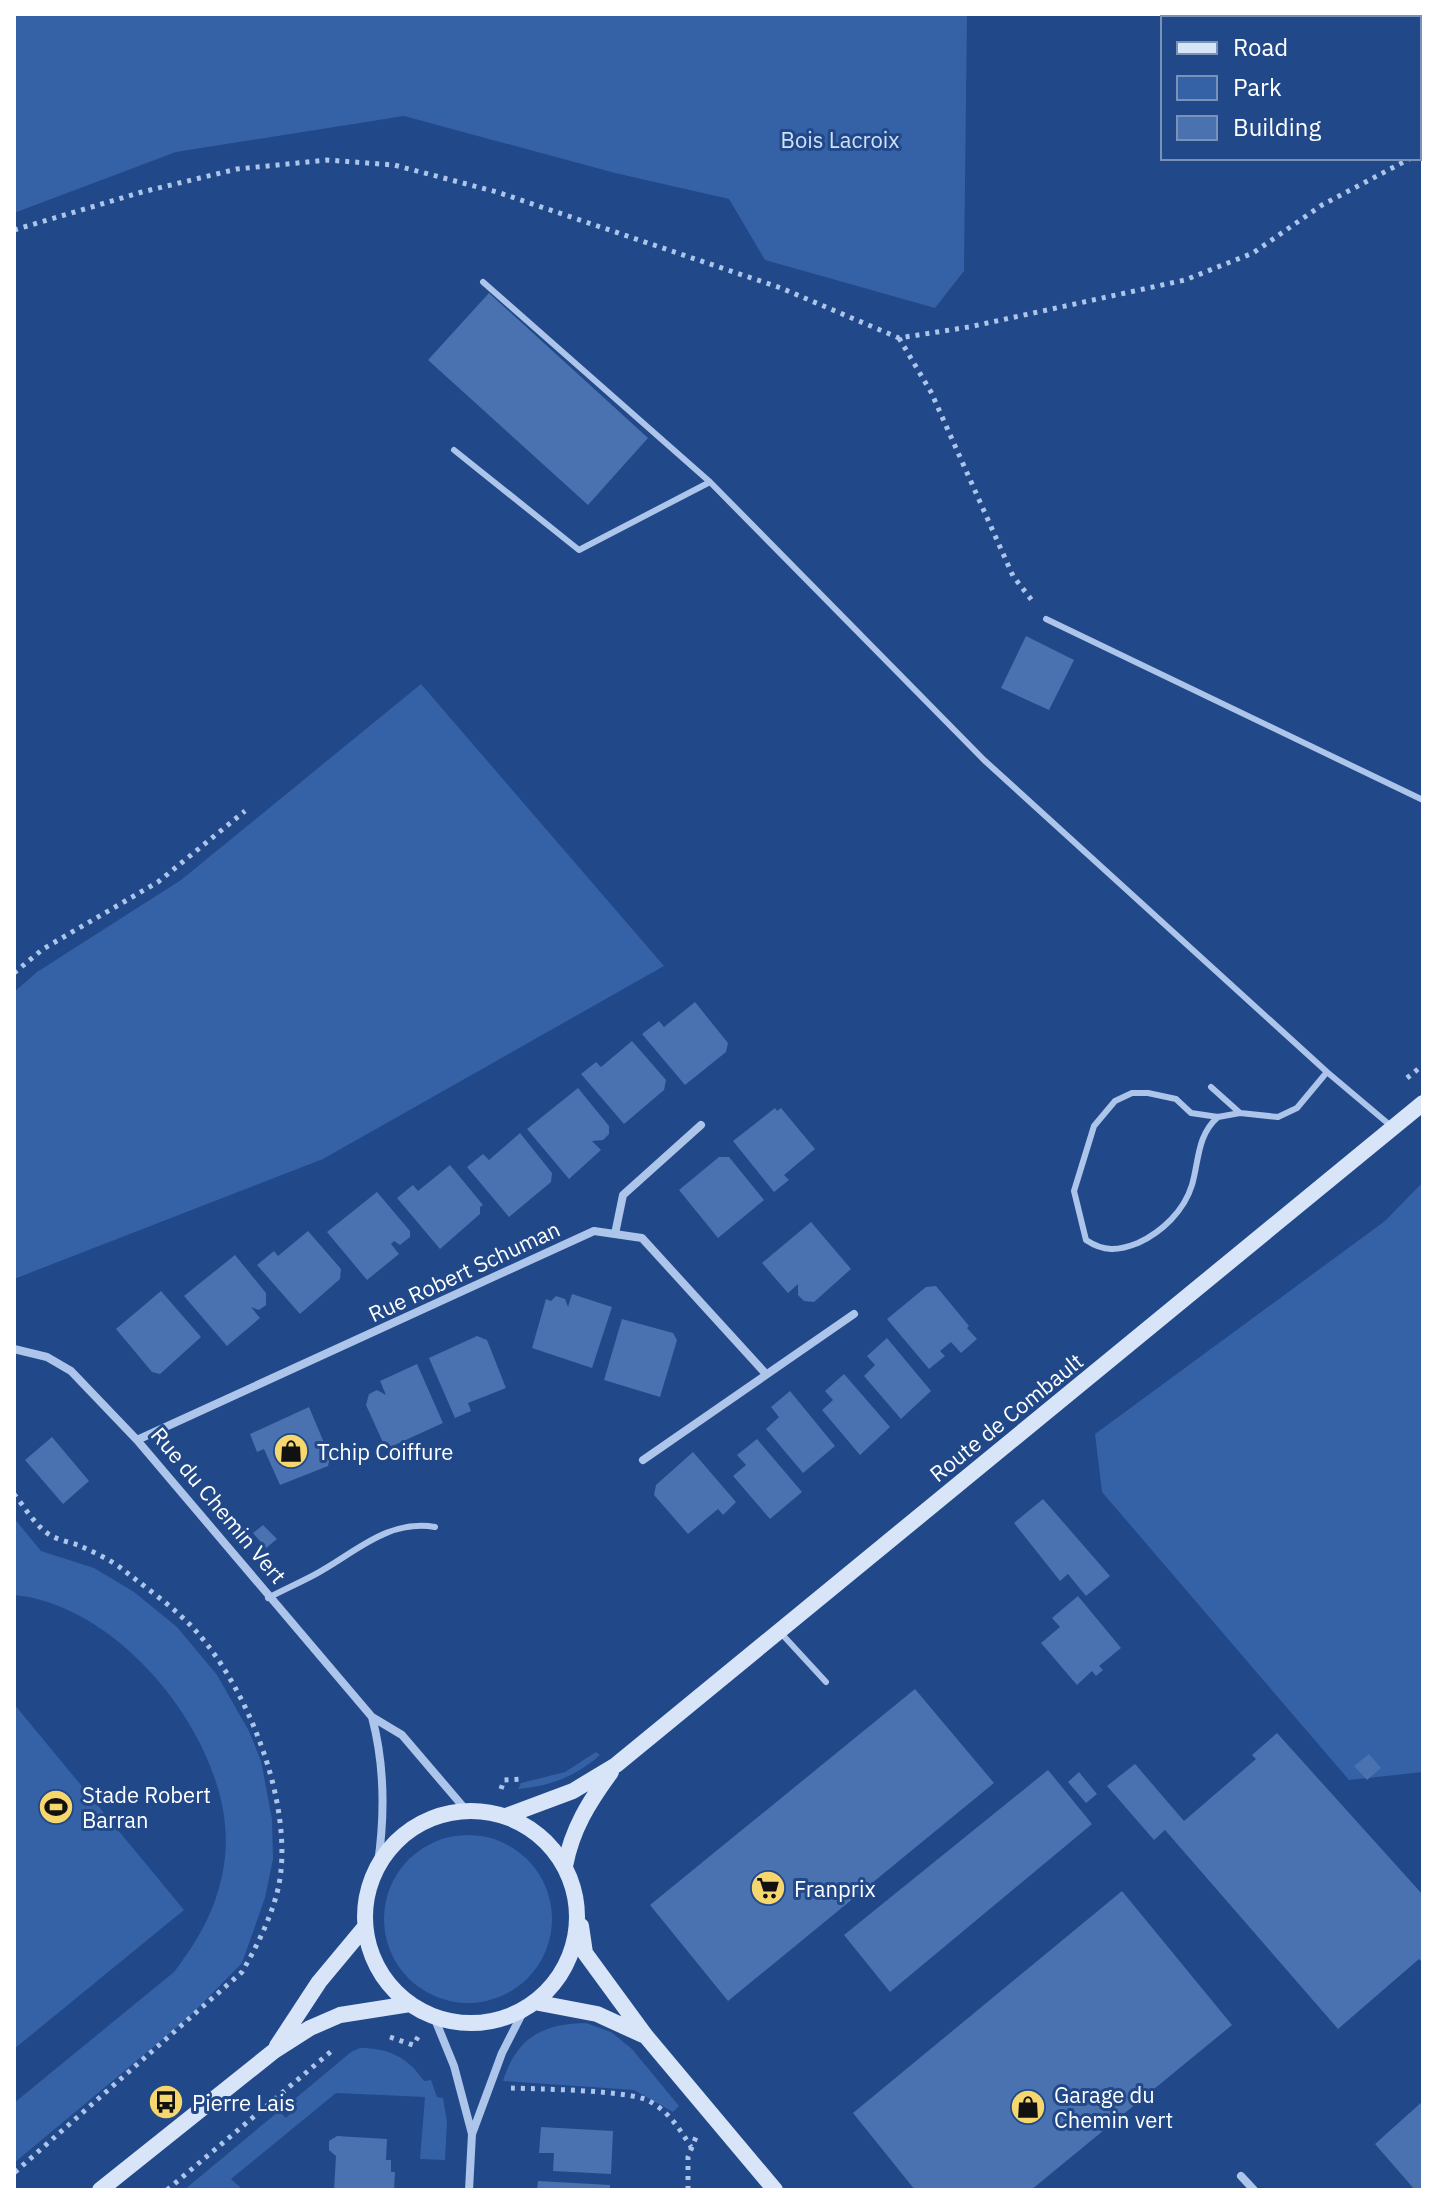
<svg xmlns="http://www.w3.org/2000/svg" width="1437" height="2204" viewBox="0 0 1437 2204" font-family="'IBM Plex Sans',sans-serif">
<rect width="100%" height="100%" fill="#214888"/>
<path fill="#3561a6" d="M14,14H967L964,271L935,308L765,260L729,199L615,173L404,116L176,152L14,213Z
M421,684L664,966L323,1159L14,1279V992L37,972L181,880Z
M1423,1182V1772L1349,1780L1102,1492L1095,1434L1385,1221Z
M14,1518L41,1551L94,1568L134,1592L177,1627L217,1675L249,1731L261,1761L272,1819L273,1859L265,1898L242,1963L188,2018L14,2163V2103L174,1972C201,1937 220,1902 225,1857C237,1749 124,1605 14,1595Z
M14,1704L184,1910L14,2049Z
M596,1752L600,1755C575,1777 550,1786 518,1789L521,1783L565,1772Z
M384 1919a84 84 0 1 1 168 0a84 84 0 1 1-168 0Z
M586,2023L611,2032L632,2049L679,2106L673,2112L634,2090L503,2081C517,2037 542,2024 586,2023Z
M360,2048C388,2048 408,2057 424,2081L431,2080L437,2097L443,2098L447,2122L445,2160L420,2159L425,2097L336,2093L231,2179L243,2190H184L279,2111L286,2118L290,2114L284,2108L351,2052Z"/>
<path fill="#4a72b1" d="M489,293L648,438L588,505L428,360Z
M1026,636L1074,660L1049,710L1001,688Z
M695,1002L728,1043L726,1052L685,1085L642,1034L659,1021L664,1027Z
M632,1041L666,1080L664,1090L624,1124L581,1074L596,1062L601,1067Z
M578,1088L609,1126V1134L603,1140L592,1141L601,1150L569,1179L527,1129Z
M775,1108L777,1111L781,1108L815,1149L784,1175L789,1180L774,1192L733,1141Z
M520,1133L552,1173L551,1182L509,1217L467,1167L483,1154L489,1160Z
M719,1157H729L764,1200L718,1238L679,1190Z
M450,1165L483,1205L480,1207V1214L440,1249L397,1198L413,1185L418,1191Z
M377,1192L410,1231V1237L400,1245L394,1241L391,1244L399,1254L367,1280L327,1232Z
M811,1222L851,1269L814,1302L804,1301L798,1295V1284L788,1293L762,1263Z
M308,1231L341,1269L340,1279L300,1314L257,1265L274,1251L278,1256Z
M235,1255L266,1293V1305L259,1310L251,1307L260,1318L227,1346L184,1296Z
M936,1286L969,1326L967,1328L977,1339L961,1353L951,1342L940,1351L945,1356L929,1369L887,1319L926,1287Z
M161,1291L201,1337L160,1374L152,1372L116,1329Z
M572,1294L612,1307L592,1368L532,1348L546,1299L551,1301L556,1296L565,1299L568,1307Z
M622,1319L673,1333L677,1340L660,1397L604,1380Z
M477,1336L487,1340L506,1388L468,1403L471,1411L455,1418L429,1358Z
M887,1338L931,1391L901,1419L864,1376L875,1365L867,1356Z
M417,1364L443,1423L386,1449L366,1405L369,1394L377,1390L386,1395L380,1381Z
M844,1374L890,1427L860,1455L822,1410L833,1400L825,1391Z
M790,1391L835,1446L803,1473L766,1429L779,1417L771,1407Z
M309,1407L330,1457L328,1466L280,1485L264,1449L257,1452L250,1434Z
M52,1437L89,1481L63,1504L25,1460Z
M757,1439L802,1492L770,1519L733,1476L746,1465L737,1455Z
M693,1452L736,1502L723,1515L718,1509L688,1534L654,1495L656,1485Z
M1043,1499L1110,1576L1086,1596L1068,1574L1060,1581L1014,1523Z
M263,1525L277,1539L266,1548L253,1533Z
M1078,1596L1121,1648L1099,1666L1103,1670L1096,1676L1092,1671L1077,1685L1041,1643L1060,1627L1052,1618Z
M915,1689L994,1783L728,2001L650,1905Z
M1277,1733L1423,1895V1963L1419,1959L1338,2029L1165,1830L1154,1840L1107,1786L1135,1764L1184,1821L1256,1759L1252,1755Z
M1369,1754L1381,1768L1367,1780L1354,1766Z
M1048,1770L1092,1824L890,1992L844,1935Z
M1079,1772L1097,1794L1086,1803L1068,1782Z
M1122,1891L1232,2025L1031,2190H915L853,2113Z
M1423,2101V2190H1415L1375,2144Z
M541,2127L613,2131L611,2174L553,2171L554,2153H539Z
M337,2136L387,2139L386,2160H391V2172H395L394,2190H334L336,2156L329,2150V2141Z
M538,2181L610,2185V2190H537Z"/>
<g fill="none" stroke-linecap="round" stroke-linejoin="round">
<path stroke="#adc5ea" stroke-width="5" stroke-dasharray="4 6" stroke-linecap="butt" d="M1419,155L1423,153
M14,230L142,192L237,169L327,160L394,165L497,192L781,288L899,338L969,327L1185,280L1253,253L1322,205L1411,158
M899,338L931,392L1013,576L1034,603
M14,973L43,949L158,882L245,811
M1407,1078L1423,1065
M14,1494C24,1506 36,1527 50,1535C58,1540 69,1542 78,1545C94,1552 113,1561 126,1572C149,1590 176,1609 195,1630C249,1689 296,1810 278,1889C271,1918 257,1946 242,1972L14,2173
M501,1789L504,1780L521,1779
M390,2037L413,2045L418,2037
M511,2088C537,2089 630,2090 649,2101C669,2112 679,2128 691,2147
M167,2190L334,2049
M688,2190V2157L696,2137"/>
<path stroke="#adc5ea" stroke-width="6" d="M483,282L710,482L984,760L1327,1072L1391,1126
M454,450L579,550L710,482
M1046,619L1423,800
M1211,1087L1240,1113L1278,1117L1297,1108L1327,1072
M1218,1117C1197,1135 1199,1161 1192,1185C1184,1211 1162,1232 1138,1243C1118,1251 1104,1252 1086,1240L1074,1191L1094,1126L1115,1101L1132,1093H1148L1176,1099L1191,1113L1218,1117L1240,1113
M268,1598C283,1590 299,1583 314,1575C354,1554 386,1519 435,1527
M779,1631L826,1682"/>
<path stroke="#adc5ea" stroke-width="8" d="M615,1234L623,1195L701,1125
M14,1349L47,1357L71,1371L137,1440L372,1717L402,1735L466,1810
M137,1440L594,1231L642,1238L766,1374
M643,1460L854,1314
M372,1717C385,1766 385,1814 378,1863
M434,2017L454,2066L472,2134
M1241,2176L1254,2190
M469,2190L472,2134L502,2053L525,2008"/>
<path stroke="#d8e4f8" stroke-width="16" d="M365 1917a106 106 0 1 1 212 0a106 106 0 1 1-212 0Z
M506,1816L573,1791L616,1765L1423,1103
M565,1866C572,1829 589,1802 611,1772
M581,1926L585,1953L645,2035L775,2190
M534,2002L597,2014L643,2035
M277,2046L319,1982L364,1928
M100,2190L274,2051L310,2028L340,2015L410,2004"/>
</g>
<defs>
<g id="shop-disc" transform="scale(1.8)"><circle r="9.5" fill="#f6d76e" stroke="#214888"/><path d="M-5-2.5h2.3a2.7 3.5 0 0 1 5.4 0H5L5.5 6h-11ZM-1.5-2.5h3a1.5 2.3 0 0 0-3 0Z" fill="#111"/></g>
<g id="stadium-disc" transform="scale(1.8)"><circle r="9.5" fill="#f6d76e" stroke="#214888"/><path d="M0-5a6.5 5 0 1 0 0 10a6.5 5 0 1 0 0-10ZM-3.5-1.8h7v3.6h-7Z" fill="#111"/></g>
<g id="supermarket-disc" transform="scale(1.8)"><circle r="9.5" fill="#f6d76e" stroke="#214888"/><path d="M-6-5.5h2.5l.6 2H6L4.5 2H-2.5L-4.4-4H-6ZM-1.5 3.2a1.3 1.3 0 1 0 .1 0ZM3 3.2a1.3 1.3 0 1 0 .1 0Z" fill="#111"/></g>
<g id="bus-disc" transform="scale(1.8)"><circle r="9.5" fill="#f6d76e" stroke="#214888"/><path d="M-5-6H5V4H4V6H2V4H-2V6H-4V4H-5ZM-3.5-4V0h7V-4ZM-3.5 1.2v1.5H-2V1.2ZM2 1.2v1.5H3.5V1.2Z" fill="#111"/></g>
</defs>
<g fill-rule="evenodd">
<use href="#shop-disc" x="291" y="1451"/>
<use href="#stadium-disc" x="56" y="1807"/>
<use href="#supermarket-disc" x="768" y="1888"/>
<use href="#bus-disc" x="166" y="2102"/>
<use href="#shop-disc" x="1028" y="2107"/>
</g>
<g text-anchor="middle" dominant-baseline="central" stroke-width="6" stroke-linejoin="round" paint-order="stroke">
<g font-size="22" fill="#d1e0f8" stroke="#214888">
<text x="840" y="139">Bois Lacroix</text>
</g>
<g font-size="22" fill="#fff" stroke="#214888">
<text transform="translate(464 1271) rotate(-25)">Rue Robert Schuman</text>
<text transform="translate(1006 1417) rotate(-39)">Route de Combault</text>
<text transform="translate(219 1505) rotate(50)">Rue du Chemin Vert</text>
</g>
<g font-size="22" fill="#fff" stroke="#214888" text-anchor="start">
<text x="317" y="1451">Tchip Coiffure</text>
<text x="82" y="1794">Stade Robert<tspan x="82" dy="25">Barran</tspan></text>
<text x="794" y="1888">Franprix</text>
<text x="1054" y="2094">Garage du<tspan x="1054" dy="25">Chemin vert</tspan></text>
<text x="192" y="2102">Pierre Lais</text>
</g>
</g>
<rect width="1437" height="2204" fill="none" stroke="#ffffff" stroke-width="32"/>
<rect x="1161" y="16" width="260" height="144" fill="#214888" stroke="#7a91b8" stroke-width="2"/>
<rect x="1177" y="42" width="40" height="12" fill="#d8e4f8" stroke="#7a91b8" stroke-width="2"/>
<text x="1233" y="56" font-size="24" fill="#ffffff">Road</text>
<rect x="1177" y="76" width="40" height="24" fill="#3561a6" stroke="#7a91b8" stroke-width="2"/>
<text x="1233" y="96" font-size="24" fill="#ffffff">Park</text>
<rect x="1177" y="116" width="40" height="24" fill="#4a72b1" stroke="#7a91b8" stroke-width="2"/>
<text x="1233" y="136" font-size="24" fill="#ffffff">Building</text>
</svg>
